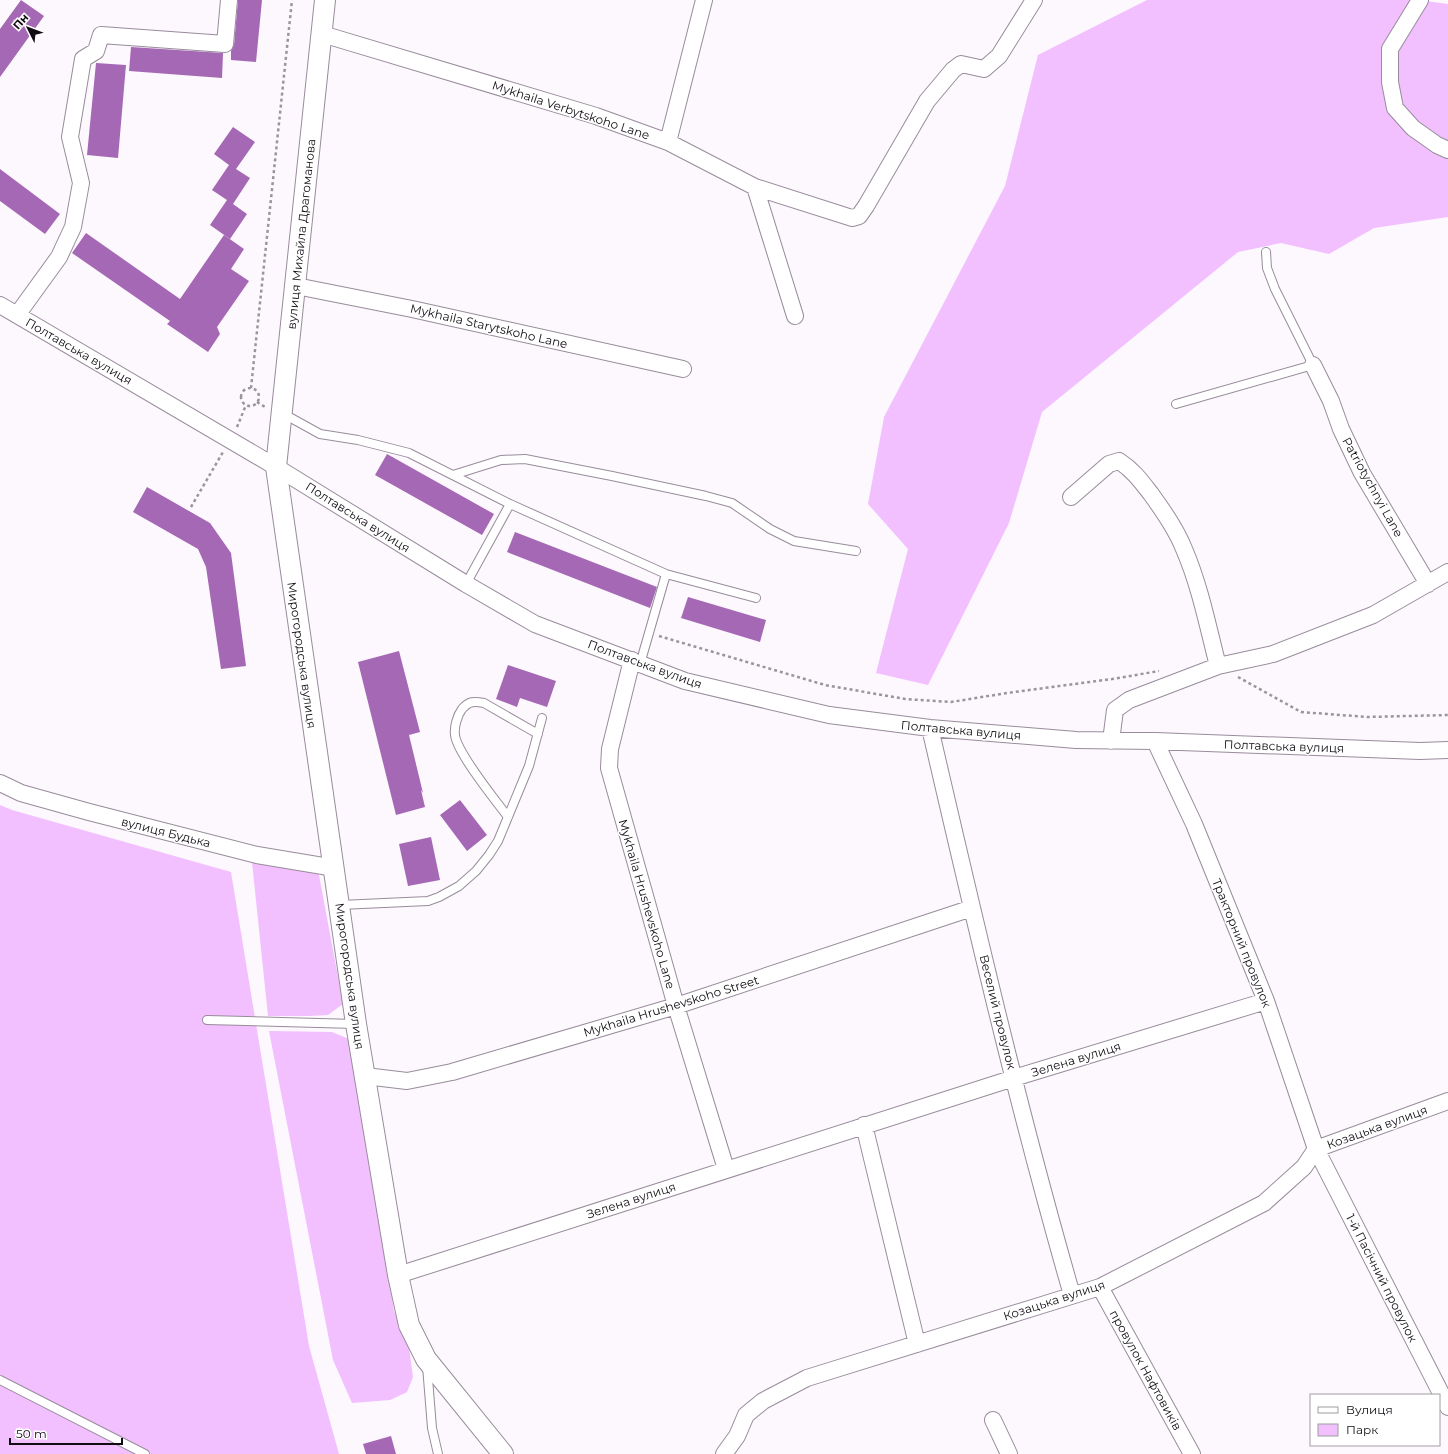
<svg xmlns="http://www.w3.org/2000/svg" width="1448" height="1454" viewBox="0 0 1448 1454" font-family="Montserrat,sans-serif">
<rect width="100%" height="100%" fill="#fdf7fe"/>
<path fill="#f2bfff" d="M1147,0H1418L1448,4V217L1374,228L1329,254L1281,243L1238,252L1042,412L1009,523L928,685L876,673L908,549L868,504L884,417L1005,186L1038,55Z
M0,805L12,810L231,872L309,1346L339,1454H0Z
M252,862L312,870L319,875L343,1004L328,1015L309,1016H268Z
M269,1031L332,1032L349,1039L375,1184L394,1311L409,1348L413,1377L407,1392L390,1400L352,1403L333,1360Z"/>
<path fill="#a568b4" d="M21,0L44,16L0,77V29Z
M238,0H262L256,62L231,60V51L234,45Z
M131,47L223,53L222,78L129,71Z
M96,63L126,65L118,158L87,155Z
M233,127L255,142L236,169L250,178L233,204L247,214L230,239L210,225L227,200L212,190L229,165L214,154Z
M0,169L60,214L45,234L0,201Z
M86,233L180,299L224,235L244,249L231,269L249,281L217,327L220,334L208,352L167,324L170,321L72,253Z
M387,454L494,514L482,535L375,475Z
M147,487L210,523L231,553L246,666L221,669L206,567L198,549L133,512Z
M515,532L657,587L650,608L507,552Z
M688,597L766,620L760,642L681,618Z
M399,651L420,732L409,735L423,793L421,790L425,807L396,815L358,662Z
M508,665L556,681L547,707L520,698L517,707L496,699Z
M460,800L487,835L467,851L440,815Z
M431,837L440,880L408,886L399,844Z
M391,1436L396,1454H366L363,1444Z"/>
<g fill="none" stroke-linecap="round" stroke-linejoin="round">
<g stroke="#988c9b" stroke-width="10">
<path id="service" d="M1176,404L1313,365L1275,289L1267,268L1266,252
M282,413L320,434L358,440L409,453L510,504L466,584
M453,475L501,460L525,459L612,476L706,496L732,503L770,529L794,541L856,551
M510,504L666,574L640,664
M666,574L756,598
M508,817C496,801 457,753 455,735C454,727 457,716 462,709C469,701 474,701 484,703L538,734
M340,905L428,901L439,897L459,886L476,871L489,855L498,841L529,766L542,718
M207,1020L356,1024
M427,1366L432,1428L438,1454
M0,1380L145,1454"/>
</g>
<g stroke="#988c9b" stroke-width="18">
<path id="minor" d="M1420,0L1390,49V82L1395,108L1413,128L1437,145L1448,150
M322,34L596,116L668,142L755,187L852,218L859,216L866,206L927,101L953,70L961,64L984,69L999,56L1034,0
M668,142L704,0
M755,187L795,316
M296,286L412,309L683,369
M0,305L276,467L466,584L535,624L685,681L829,715L930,728L1076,740L1155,741L1420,751L1448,750
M17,315L59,257L73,227L81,183L70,137L83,59L96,51L101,35L225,44L229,0
M1313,365L1331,401L1341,429L1362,473L1428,584
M1071,497L1109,464L1119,461C1133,470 1141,481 1151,494C1162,509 1177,531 1184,549C1200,586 1208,627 1218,666
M632,660L610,749L609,768L676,1006L726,1169
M930,728C974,918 1018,1108 1072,1295
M1111,741L1115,710L1129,700L1218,666L1273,654L1373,615L1448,572
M1155,741L1194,824L1266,1001L1316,1149L1448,1407
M0,783L21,793L89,812L257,855L335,868
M365,1076L407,1081L452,1072L676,1006L972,908
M864,1125L917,1344
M398,1275L1014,1078L1266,1001
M1100,1287L1192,1454
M993,1420L1009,1454
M724,1454L737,1436L746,1415L763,1401L807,1378L1100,1287L1264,1203L1304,1167L1316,1149L1448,1101"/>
</g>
<g stroke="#988c9b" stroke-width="22">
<path id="tertiary" d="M325,0L276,467L356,1024L398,1275L409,1325L426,1359L503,1454"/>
</g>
<path stroke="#9a959c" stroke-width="2.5" stroke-dasharray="3 3" stroke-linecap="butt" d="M251,388L292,0
M241 397a9 9 0 1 1 18 0a9 9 0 1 1-18 0Z
M257,402L265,407
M237,427L246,405
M191,507L223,452
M659,636L825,685L905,699L951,702L1007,693L1112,679L1159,671
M1238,677L1301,712L1367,717L1448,715"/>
<use href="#service" stroke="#fff" stroke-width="8"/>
<use href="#minor" stroke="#fff" stroke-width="16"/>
<use href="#tertiary" stroke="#fff" stroke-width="20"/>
</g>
<g text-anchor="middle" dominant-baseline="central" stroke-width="3" stroke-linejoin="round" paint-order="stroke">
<g font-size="12" fill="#100c12" stroke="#fff">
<text transform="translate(571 110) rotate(18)">Mykhaila Verbytskoho Lane</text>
<text transform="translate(301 234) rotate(-84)">вулиця Михайла Драгоманова</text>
<text transform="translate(489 326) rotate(13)">Mykhaila Starytskoho Lane</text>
<text transform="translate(79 351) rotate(30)">Полтавська вулиця</text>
<text transform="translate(1373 487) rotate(61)">Patriotychnyi Lane</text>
<text transform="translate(358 517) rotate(32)">Полтавська вулиця</text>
<text transform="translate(302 655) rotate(82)">Мирогородська вулиця</text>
<text transform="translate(645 664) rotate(20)">Полтавська вулиця</text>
<text transform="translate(961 730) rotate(5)">Полтавська вулиця</text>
<text transform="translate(1284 746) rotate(2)">Полтавська вулиця</text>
<text transform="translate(166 832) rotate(14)">вулиця Будька</text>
<text transform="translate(647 904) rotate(74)">Mykhaila Hrushevskoho Lane</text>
<text transform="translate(1242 943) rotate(68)">Тракторний провулок</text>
<text transform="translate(350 976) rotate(82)">Мирогородська вулиця</text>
<text transform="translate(671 1006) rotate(-17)">Mykhaila Hrushevskoho Street</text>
<text transform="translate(998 1012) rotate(76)">Веселий провулок</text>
<text transform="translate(1076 1059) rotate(-17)">Зелена вулиця</text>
<text transform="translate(1377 1127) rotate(-20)">Козацька вулиця</text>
<text transform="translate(631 1200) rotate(-18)">Зелена вулиця</text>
<text transform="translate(1382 1278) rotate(63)">1-й Пасічний провулок</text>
<text transform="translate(1054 1300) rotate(-18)">Козацька вулиця</text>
<text transform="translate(1146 1370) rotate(61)">провулок Нафтовиків</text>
</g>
</g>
<rect x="1310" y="1394" width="130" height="52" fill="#ffffff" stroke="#9f9ea0"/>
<rect x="1318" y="1407" width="20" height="6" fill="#ffffff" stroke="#9f9ea0"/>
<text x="1346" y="1414" font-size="12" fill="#100c12">Вулиця</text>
<rect x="1318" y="1424" width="20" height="12" fill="#f2bfff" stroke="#9f9ea0"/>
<text x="1346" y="1434" font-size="12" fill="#100c12">Парк</text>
<g transform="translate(28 28) rotate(312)" stroke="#ffffff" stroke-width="3" paint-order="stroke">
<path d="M0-3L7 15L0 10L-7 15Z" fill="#100c12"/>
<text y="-6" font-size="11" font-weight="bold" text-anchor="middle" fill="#100c12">Пн</text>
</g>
<path d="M10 1438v6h112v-6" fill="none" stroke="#100c12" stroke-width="2"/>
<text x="16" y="1438" font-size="12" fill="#100c12" stroke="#ffffff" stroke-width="3" paint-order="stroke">50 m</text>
</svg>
